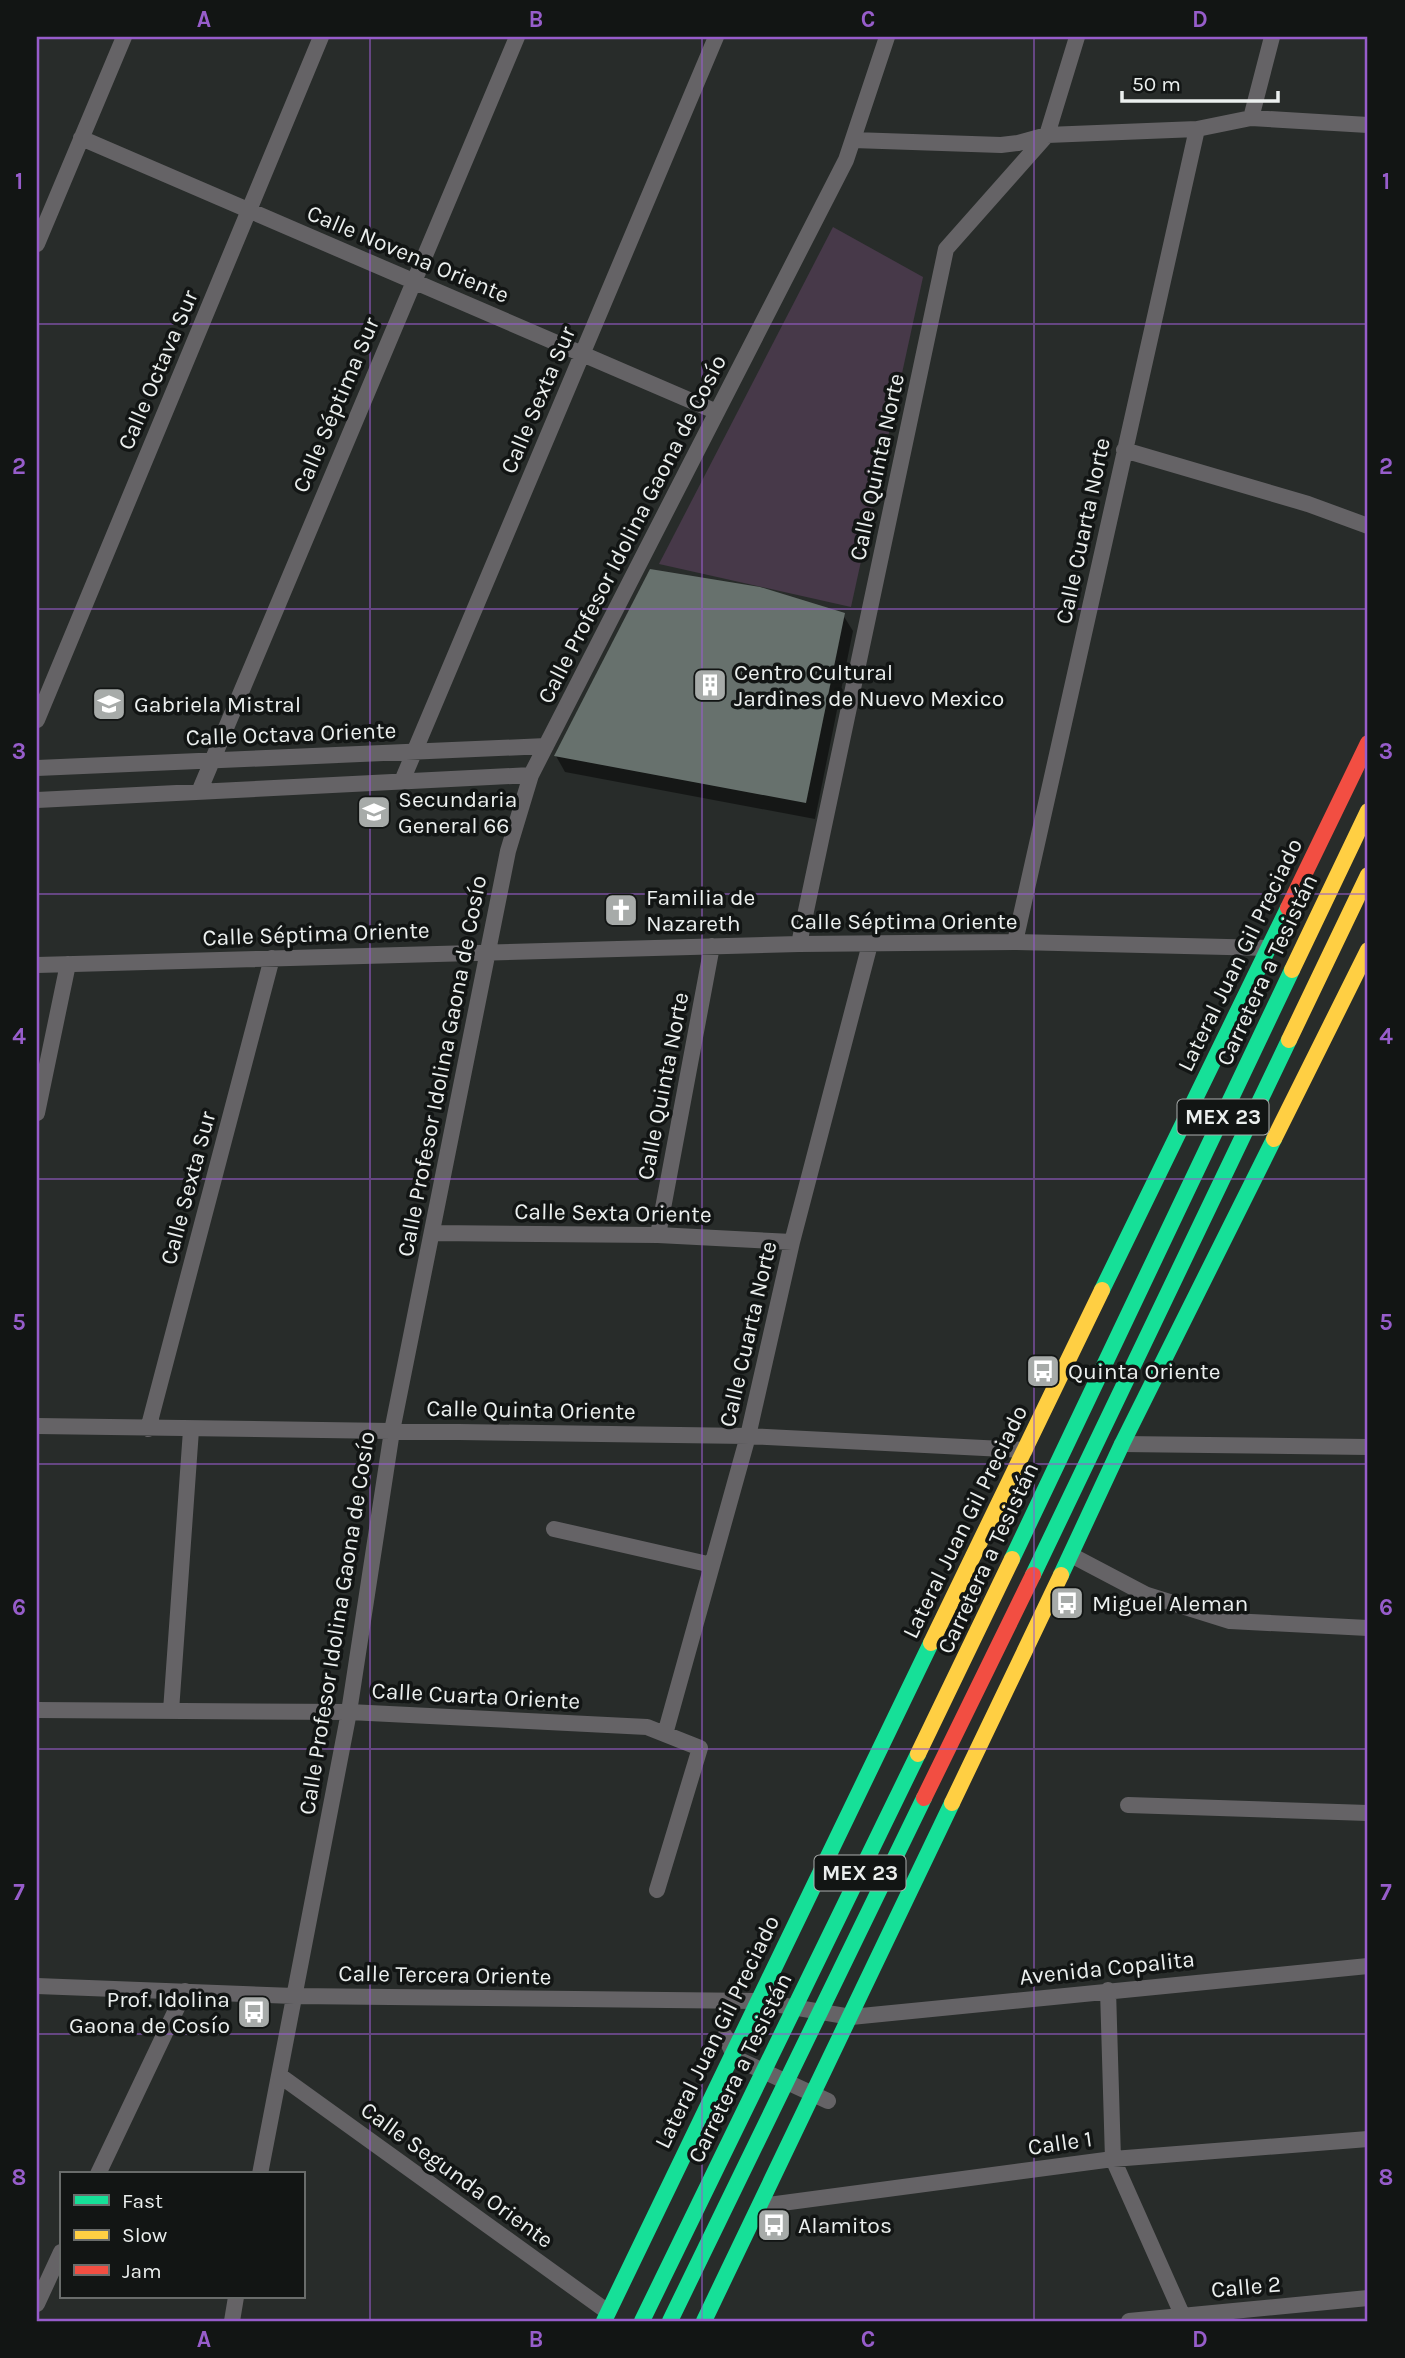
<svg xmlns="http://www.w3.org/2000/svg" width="1405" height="2358" viewBox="0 0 1405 2358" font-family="Karla,sans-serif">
<rect width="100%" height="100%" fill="#282c2a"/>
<path fill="#473949" d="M833,227L923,277L851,607L659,564Z"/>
<path fill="#0007" d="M843,615L853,631L815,819L565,772L556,756Z"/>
<path fill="#67716d" d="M650,569L760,587L845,613L806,803L554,756Z"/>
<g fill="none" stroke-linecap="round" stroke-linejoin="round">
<path stroke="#656366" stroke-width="16" d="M1251,118L1272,37
M81,138L717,412
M853,140L1001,145L1018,143L1047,135L1197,129L1251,118L1368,125
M37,244L124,37
M1124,450L1308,504L1368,526
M37,720L321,37
M37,768L546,746
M402,781L716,37
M199,792L517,37
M37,800L531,775
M1015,942L1197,129
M799,944L946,249L1047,135L1077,37
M37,965L799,944L1015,942L1269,948
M37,1113L68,964
M433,1233L658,1235L792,1242
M658,1235L712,946
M37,1426L748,1436L1025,1450
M148,1429L272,958
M1122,1444L1368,1447
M554,1529L712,1565
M1071,1555L1147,1595L1230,1621L1368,1628
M37,1710L349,1712L647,1727L700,1748L657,1890
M171,1711L191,1430
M665,1734L748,1436L792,1242L870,944
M1128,1805L1368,1813
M37,1986L294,1996L757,2001L851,2017L1368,1966
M1108,1990L1113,2159L1185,2321
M725,2036L735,2058L828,2101
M279,2075L608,2312
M98,2174L185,1991
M260,2174L349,1712L392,1431L508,851L531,775L846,160L887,37
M760,2206L1113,2159L1368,2139
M37,2304L61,2252
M232,2321L236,2297
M1129,2321L1368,2298"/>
<path stroke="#16e098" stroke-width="16" d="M1102,1290L1288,908
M1012,1559L1292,970
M1033,1575L1289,1040
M1061,1575L1122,1444L1274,1139
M604,2321L931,1643
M642,2321L918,1754
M670,2321L924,1798
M704,2321L952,1803"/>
<path stroke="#ffcf43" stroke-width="16" d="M1292,970L1368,811
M1289,1040L1368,875
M1274,1139L1368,950
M931,1643L1102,1290
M918,1754L1012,1559
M952,1803L1061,1575"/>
<path stroke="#f24e42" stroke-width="16" d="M1288,908L1368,743
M924,1798L1033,1575"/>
</g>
<path fill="none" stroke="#975dcb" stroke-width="2" stroke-opacity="0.55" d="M370,37V2321M702,37V2321M1034,37V2321M37,324H1368M37,609H1368M37,894H1368M37,1179H1368M37,1464H1368M37,1749H1368M37,2034H1368"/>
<defs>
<g id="building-square" transform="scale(1.75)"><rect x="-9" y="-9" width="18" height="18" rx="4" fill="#a7aba9" stroke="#121514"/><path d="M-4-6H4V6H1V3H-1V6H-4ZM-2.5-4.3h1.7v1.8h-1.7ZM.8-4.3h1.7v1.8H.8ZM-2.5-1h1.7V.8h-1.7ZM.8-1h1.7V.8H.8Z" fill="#fff"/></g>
<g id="school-square" transform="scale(1.75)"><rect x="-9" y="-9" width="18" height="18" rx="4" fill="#a7aba9" stroke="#121514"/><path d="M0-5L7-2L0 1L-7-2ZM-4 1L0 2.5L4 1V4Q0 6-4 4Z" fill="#fff"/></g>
<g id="church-square" transform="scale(1.75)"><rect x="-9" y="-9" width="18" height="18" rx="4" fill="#a7aba9" stroke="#121514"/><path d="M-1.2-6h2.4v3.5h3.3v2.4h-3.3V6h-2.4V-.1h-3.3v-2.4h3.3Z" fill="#fff"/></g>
<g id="bus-square" transform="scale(1.75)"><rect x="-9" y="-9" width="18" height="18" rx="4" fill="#a7aba9" stroke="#121514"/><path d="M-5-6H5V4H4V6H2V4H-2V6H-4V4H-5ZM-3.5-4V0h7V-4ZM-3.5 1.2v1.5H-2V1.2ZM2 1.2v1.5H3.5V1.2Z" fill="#fff"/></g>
</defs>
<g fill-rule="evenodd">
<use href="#building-square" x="710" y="685"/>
<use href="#school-square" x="109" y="704"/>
<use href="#school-square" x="374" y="812"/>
<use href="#church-square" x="621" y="910"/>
<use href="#bus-square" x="1043" y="1371"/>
<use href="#bus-square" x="1067" y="1603"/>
<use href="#bus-square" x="254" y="2012"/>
<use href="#bus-square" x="774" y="2225"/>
</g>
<g text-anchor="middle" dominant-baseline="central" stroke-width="7" stroke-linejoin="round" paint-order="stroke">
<g fill="#121514" stroke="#aaaead" stroke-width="2">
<rect x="1177.5" y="1099.5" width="91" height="35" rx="5"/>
<rect x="814.5" y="1855.5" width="91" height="35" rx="5"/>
</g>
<g font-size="21" font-weight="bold" fill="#ebefee">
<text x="1223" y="1117">MEX 23</text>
<text x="860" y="1873">MEX 23</text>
</g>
<g font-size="23" fill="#ebefee" stroke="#121514">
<text transform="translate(408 254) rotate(23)">Calle Novena Oriente</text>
<text transform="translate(158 370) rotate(-67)">Calle Octava Sur</text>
<text transform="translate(538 400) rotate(-67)">Calle Sexta Sur</text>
<text transform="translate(336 405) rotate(-67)">Calle Séptima Sur</text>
<text transform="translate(877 467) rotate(-78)">Calle Quinta Norte</text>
<text transform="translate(632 529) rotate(-63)">Calle Profesor Idolina Gaona de Cosío</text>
<text transform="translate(1083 531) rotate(-78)">Calle Cuarta Norte</text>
<text transform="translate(291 734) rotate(-2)">Calle Octava Oriente</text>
<text x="904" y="921">Calle Séptima Oriente</text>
<text transform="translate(316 934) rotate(-2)">Calle Séptima Oriente</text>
<text transform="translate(1240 955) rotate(-64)">Lateral Juan Gil Preciado</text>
<text transform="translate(1267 970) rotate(-65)">Carretera a Tesistán</text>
<text transform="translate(442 1066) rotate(-79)">Calle Profesor Idolina Gaona de Cosío</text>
<text transform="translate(663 1086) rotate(-79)">Calle Quinta Norte</text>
<text transform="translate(188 1188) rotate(-75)">Calle Sexta Sur</text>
<text transform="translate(613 1213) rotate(1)">Calle Sexta Oriente</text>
<text transform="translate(748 1334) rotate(-77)">Calle Cuarta Norte</text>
<text transform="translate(531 1410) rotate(1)">Calle Quinta Oriente</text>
<text transform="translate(965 1522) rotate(-64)">Lateral Juan Gil Preciado</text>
<text transform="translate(988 1558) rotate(-65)">Carretera a Tesistán</text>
<text transform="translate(337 1623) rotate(-81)">Calle Profesor Idolina Gaona de Cosío</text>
<text transform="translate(476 1696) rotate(3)">Calle Cuarta Oriente</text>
<text transform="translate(1107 1968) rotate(-6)">Avenida Copalita</text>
<text transform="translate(445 1975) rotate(1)">Calle Tercera Oriente</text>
<text transform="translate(717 2032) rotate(-64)">Lateral Juan Gil Preciado</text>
<text transform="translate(740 2068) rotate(-64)">Carretera a Tesistán</text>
<text transform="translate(1060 2143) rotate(-8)">Calle 1</text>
<text transform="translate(457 2175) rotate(36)">Calle Segunda Oriente</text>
<text transform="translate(1246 2287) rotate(-5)">Calle 2</text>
</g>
<g font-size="23" fill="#ebefee" stroke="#121514" text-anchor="start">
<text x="734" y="672">Centro Cultural<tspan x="734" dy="26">Jardines de Nuevo Mexico</tspan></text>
<text x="134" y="704">Gabriela Mistral</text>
<text x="398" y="799">Secundaria<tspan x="398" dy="26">General 66</tspan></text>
<text x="646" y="897">Familia de<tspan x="646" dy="26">Nazareth</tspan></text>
<text x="1068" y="1371">Quinta Oriente</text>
<text x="1092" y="1603">Miguel Aleman</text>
<text x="230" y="1999" text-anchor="end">Prof. Idolina<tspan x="230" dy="26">Gaona de Cosío</tspan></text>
<text x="798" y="2225">Alamitos</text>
</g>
</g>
<rect width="1405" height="2358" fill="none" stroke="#121514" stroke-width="77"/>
<rect x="60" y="2172" width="245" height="126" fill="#121514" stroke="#696c6b" stroke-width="2"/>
<rect x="74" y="2195" width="35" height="10" fill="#16e098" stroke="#696c6b" stroke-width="2"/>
<text x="122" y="2208" font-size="21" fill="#ebefee">Fast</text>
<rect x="74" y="2230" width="35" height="10" fill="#ffcf43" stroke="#696c6b" stroke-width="2"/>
<text x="122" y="2242" font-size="21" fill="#ebefee">Slow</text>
<rect x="74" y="2265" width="35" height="10" fill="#f24e42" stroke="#696c6b" stroke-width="2"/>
<text x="122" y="2278" font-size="21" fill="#ebefee">Jam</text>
<path d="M1122 91v10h156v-10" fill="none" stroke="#ebefee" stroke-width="3.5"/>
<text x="1132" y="91" font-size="21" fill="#ebefee" stroke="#121514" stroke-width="5" paint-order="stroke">50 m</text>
<rect x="38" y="38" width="1328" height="2282" fill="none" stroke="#975dcb" stroke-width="2.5"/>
<g font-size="23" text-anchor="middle" font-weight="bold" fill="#975dcb">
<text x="204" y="27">A</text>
<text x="536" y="27">B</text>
<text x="868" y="27">C</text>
<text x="1200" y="27">D</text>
<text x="19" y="189">1</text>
<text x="1386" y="189">1</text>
<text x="19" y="474">2</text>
<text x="1386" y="474">2</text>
<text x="19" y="759">3</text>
<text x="1386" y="759">3</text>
<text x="19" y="1044">4</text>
<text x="1386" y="1044">4</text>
<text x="19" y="1330">5</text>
<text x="1386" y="1330">5</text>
<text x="19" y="1615">6</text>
<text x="1386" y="1615">6</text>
<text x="19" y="1900">7</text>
<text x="1386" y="1900">7</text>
<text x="19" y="2185">8</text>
<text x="1386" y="2185">8</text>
<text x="204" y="2347">A</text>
<text x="536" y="2347">B</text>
<text x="868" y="2347">C</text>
<text x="1200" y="2347">D</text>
</g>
</svg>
